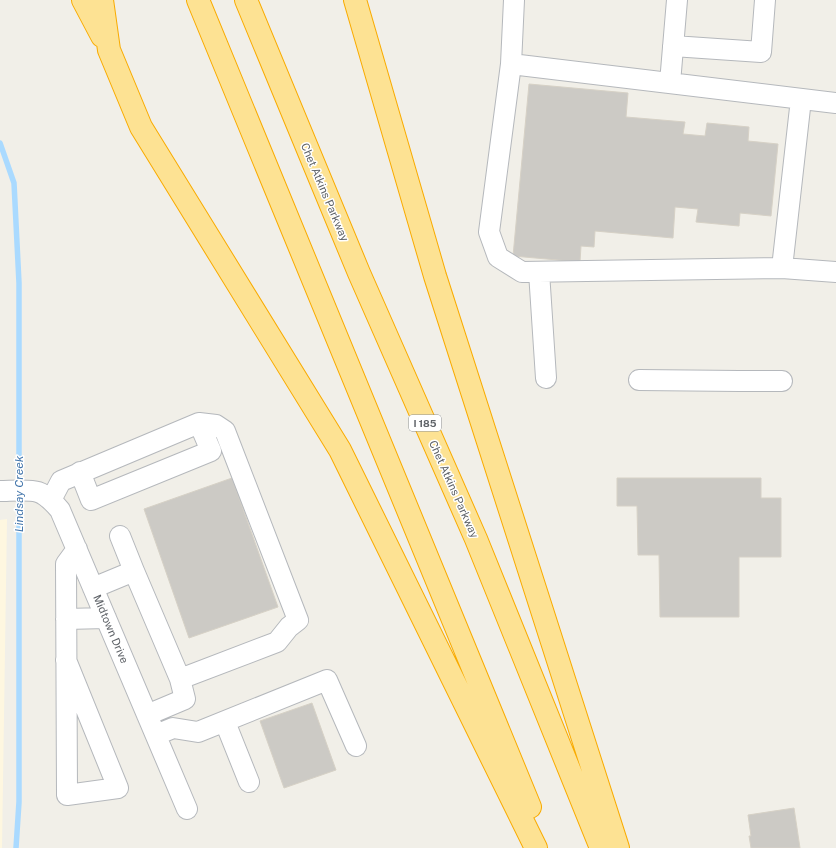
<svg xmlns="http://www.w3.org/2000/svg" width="836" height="848" viewBox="0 0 836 848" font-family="'Public Sans',sans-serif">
<rect width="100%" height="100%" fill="#f1efe8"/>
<path fill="#fef7e0" d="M7,519L2,848H0V520Z"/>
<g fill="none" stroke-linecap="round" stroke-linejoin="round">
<path stroke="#aadaff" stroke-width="5.5" d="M0,143L14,183L19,283V802L16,848"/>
</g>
<path fill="#cccac5" stroke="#d6d1c6" d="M529,84L628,93L626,117L685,122L683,134L705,136L707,123L749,127L748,141L778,144L771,216L740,213L739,226L696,222L698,209L675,207L673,238L595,231L594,247L581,246L580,262L513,256Z
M232,478L278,607L189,638L144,509Z
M617,478H761V498H781V557H739V617H660L659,555H638L637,506H617Z
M312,703L336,770L284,788L260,721Z
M794,808L800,848H751L749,836H751L748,815Z"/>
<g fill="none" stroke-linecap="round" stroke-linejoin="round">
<g stroke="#b5b8bc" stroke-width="22">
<path id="minor" d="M514,0L511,64L836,103
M673,46L761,52L765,0
M511,64L489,232L498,257L522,272L782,268
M670,83L677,0
M801,99L782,268L836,272
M539,272L546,378
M639,380L739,381H782
M80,472L91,500L211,451L199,423
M0,491C10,491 29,489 38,492C47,495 54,503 60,510L187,809
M51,500L61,481L199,423L216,425L225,431L298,620L289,627L277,642L180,679L134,571L93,588
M120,536L134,571
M66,619L106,618
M66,660L118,788L67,795L66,564L77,549
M147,715L185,699L180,679
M225,722L249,782
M156,735L173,728L198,732L327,680L356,746"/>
</g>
<g stroke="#f9ab00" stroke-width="24">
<path id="highway" d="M83,0L102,36
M102,0L109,50L141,127L340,450L536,848
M198,0L530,807
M246,0L359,273L476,539L601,848
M355,0L435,276L618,848"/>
</g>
<use href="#minor" stroke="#fff" stroke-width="20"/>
<use href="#highway" stroke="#fde293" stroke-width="22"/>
</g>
<g text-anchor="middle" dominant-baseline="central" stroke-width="3" stroke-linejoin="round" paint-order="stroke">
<rect fill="#fff" stroke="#8f9295" stroke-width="1" x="409" y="415" width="32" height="16" rx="3"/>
<g font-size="10" font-weight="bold" fill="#5f6368">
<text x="425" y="423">I 185</text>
</g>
<g font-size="11" fill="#5f6368" stroke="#fff">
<text transform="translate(325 192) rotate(67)">Chet Atkins Parkway</text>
<text transform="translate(454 489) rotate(66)">Chet Atkins Parkway</text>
<text transform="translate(111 629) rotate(67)">Midtown Drive</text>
</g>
<g font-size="12" font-style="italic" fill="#4174aa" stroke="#fff">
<text transform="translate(19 494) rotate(-90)">Lindsay Creek</text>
</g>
</g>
</svg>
